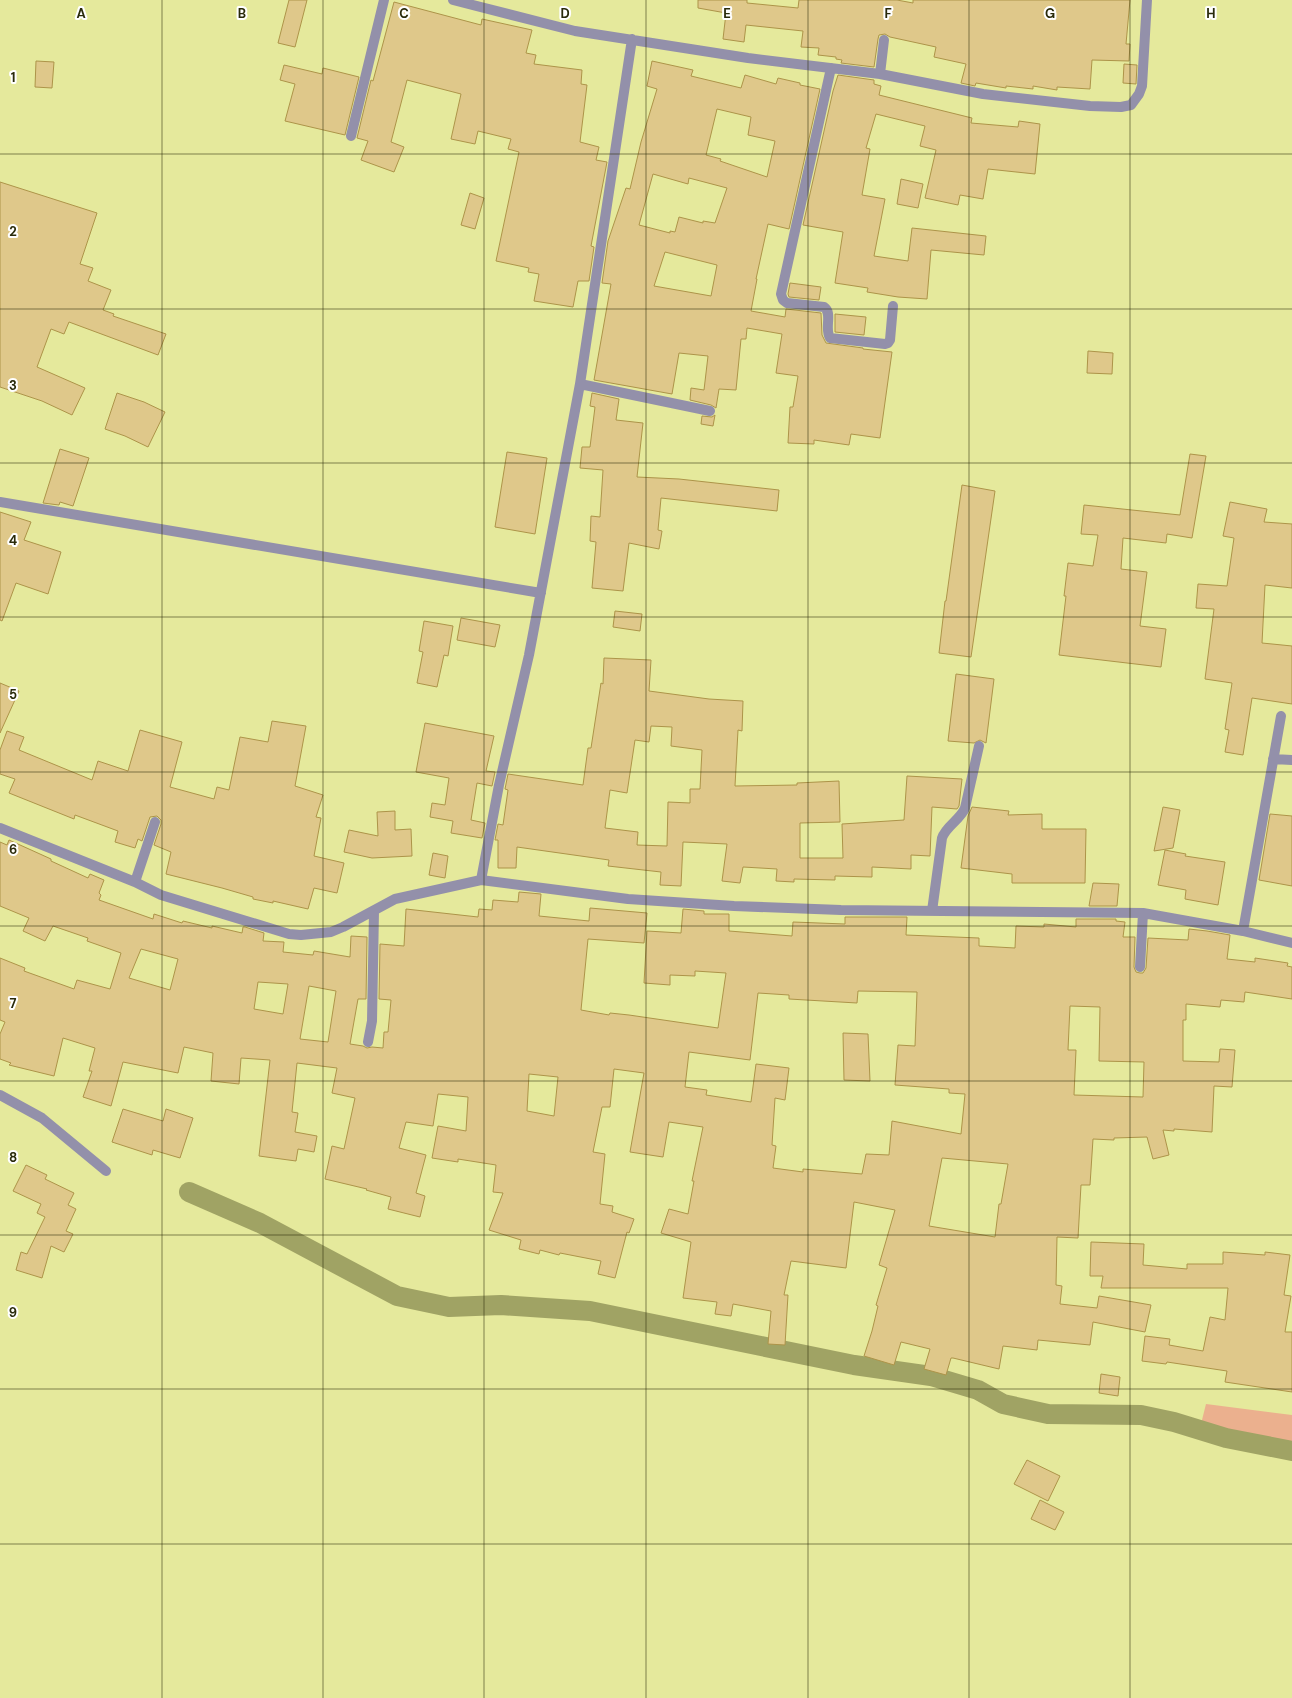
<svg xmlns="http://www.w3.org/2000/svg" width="1292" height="1698" viewBox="0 0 1292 1698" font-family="'DM Sans',sans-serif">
<rect width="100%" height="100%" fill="#e5e99c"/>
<path fill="#ebb08e" d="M1206,1404L1292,1415V1444L1201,1424Z"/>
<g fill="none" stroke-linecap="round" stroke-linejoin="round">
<path stroke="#a0a364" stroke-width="20" d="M189,1192L260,1223L397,1296L449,1307L501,1305L590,1311L854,1365L931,1376L978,1390L1003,1404L1048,1414L1141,1415L1174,1422L1226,1438L1292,1451"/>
</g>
<path fill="#dfc88a" stroke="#ad9449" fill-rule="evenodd" d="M289,0H307L295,47L278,43Z
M698,0H747V3L798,8L799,0H897L913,3V0H1130L1126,44H1130L1129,61L1092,60L1090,89L1057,87V90L1033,86V89L1006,86V88L976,83L975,86L961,83L966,64L934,57L936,47L890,37L885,34L879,35L878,39L874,67L841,63L842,60L836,59V57L818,55L819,48L801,47L803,31L746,25L744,42L723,39L726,13L698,8Z
M394,2L481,25L482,19L532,30L526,53L536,55L534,64L582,70L581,84L587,85L580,142L599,147L596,160L607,162L591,246L594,247L589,281H578L573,307L534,301L539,274L528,272L529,268L496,261L519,152L508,149L511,139L478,131L475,144L451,139L461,94L407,80L391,142L404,147L394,172L361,160L368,141L357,138L371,80L373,81Z
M36,61L54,62L52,88L35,87Z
M652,61L693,70L691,76L741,88L745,75L776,84L778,78L800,83V85L820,89L789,229L768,224L756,279H757L751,311L785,317L786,309L821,313L822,335L826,343L863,348V349L892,352L880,438L851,434L849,445L814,440V444L788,443L790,407H793L798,376L776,373L782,334L747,328L746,339H741L736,390L719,389L716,408L711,405L690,400L691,388L704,390L708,356L679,353L672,394L594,380L611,284L602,283L608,241L626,188L630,189L641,142L657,89L647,86ZM717,109L751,117L748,135L775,141L767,177L720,161L721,159L706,155ZM653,174L688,184L689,178L727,188L715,223L703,221V223L679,217L675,232L670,231V233L639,225ZM665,252L717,265L711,296L654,286Z
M1124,64L1137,65L1136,84L1123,83Z
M284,65L322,74L323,68L359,77L345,135L285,121L295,84L280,80Z
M838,75L874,80V84L881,86L879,95L972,118L971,123L1018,127L1019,121L1040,124L1035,174L988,169L983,199L960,195L958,205L925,198L936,150L920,146L925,126L876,114L866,148L870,149L862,195L885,199L874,256L908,261L912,228L986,236L984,255L931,250L927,299L898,297L867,292L868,288L835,283L843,232L803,225L833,91Z
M901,179L923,184L918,208L897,204Z
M0,182L97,213L80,264L93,268L88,281L111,290L103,310L114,314L113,316L166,334L158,355L69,322L64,334L51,329L37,367L85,388L72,415L42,401L0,387Z
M470,193L484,198L475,229L461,225Z
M790,283L821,287L819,300L789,297L788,294Z
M835,314L866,317L864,335L835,332Z
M1088,351L1113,353L1112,374L1087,373Z
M117,393L144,402L165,412L148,447L125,436L105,429Z
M592,393L619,399L616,420L643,423L637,477L679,479L779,490L777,511L661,498L658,530L662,531L659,549L629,543L623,591L592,588L596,542L590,541L591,516L600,517L603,470L580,468L582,447H590L595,407L590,406Z
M715,415L713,426L701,424L702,416L712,417Z
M60,449L89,458L73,506L60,502L59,505L43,503Z
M507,452L547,458L535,534L495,527Z
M1190,454L1206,456L1192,538L1167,534L1166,543L1123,538L1121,569L1147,572L1140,626L1166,629L1161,667L1059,655L1066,596H1064L1068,563L1093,566L1098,535L1081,534L1084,505L1180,515Z
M962,485L995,491L971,657L939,653L945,601H946Z
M1230,502L1267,509L1264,522L1292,524V588L1265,585L1262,643L1292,646V704L1252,698L1243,755L1225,752L1229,730L1225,729L1232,683L1205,679L1214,609L1196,608L1198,584L1227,586L1234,538L1223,536Z
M0,512L31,522L24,540L61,552L48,594L16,583L2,621L0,620Z
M615,611L642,614L640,631L613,627Z
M461,618L500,625L495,647L457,640Z
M424,621L453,626L448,656L444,655L437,687L417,683L423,652L419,651Z
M604,658L651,660L649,691L709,699L743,701L742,731L738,730L735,786L797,785V783L839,781L840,822L800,823V858H843L842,824L904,820L907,776L962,779L959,806L957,809L932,807L930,856L911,855V869L872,867V877L835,876V880L794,879V882L776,881L777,869L743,867L740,883L722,881L727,844L683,842L681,886L660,885L661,872L608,866L609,860L517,847L516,868H498V840H495L498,824L503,825L508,790L505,789L508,774L583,785L588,748H591L601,683L603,684ZM651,726L672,727L671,746L702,750L700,789H690V803L668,802L667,846L637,845L638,832L605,828L610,790L627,793L635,740L649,742Z
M956,674L994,679L986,743L980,740L974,743L948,741Z
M0,683L19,691L0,733Z
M272,721L306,726L295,786L323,795L316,817L321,818L314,856L344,863L337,893L314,888L308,909L273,901V903L253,899V897L222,888L166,874L171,852L154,845L161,824V820L157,816L150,817L142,841L138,839L135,848L115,842L118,831L75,815L74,819L9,793L15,779L0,774V750L7,731L24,737L19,750L92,780L98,761L128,771L140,730L182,742L170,787L214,799L217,787L229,790L240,737L268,742Z
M425,723L494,736L486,771L495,772L492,786L477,783L471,820L485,823L482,838L451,833L453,821L430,817L432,803L445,805L449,778L416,772Z
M972,807L1009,811L1008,815L1042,814V829H1086L1085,883H1012V874L961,868L968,816Z
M1163,807L1180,810L1173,848L1154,851Z
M395,811V830L411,829L412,856L372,858L344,852L349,830L378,836L377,812Z
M1270,814L1292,816V886L1259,880Z
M9,840L51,859V861L88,878L90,874L104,880L99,893L101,895L99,900L153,919L154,914L182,923L183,921L212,928V926L242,933L243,927H245L264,933L263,941L284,942L283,952L313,955L314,951L350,957L351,936L367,937L366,999H358L350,1044L363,1046L367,1048L372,1047L383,1048L384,1032H388L391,1000L379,999L380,944L404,946L406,909L478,917L479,909L492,910L493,900L518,902L519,892L541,894L539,916L589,921L590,908L647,913L644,943L588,939L581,1010L609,1015L610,1013L629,1015L718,1028L726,973L695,971V976L670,975V985L644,983L647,931L681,933L683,909L704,911V914H729V931L792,936L793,922L845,924V917H907L906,935L979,938V946L1015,948L1016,926L1044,927V924L1076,927V919H1116V921L1125,922L1123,937H1135L1134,967L1136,972L1140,973H1143L1146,968L1148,938L1188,940L1189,929L1207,931L1230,935L1227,959L1255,962V958L1288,963L1287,966L1292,967V999L1245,992L1244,1002L1221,1000L1220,1007L1186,1004V1020H1183V1061L1219,1062L1220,1049L1235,1050L1232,1087L1214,1086L1212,1132L1174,1129V1131L1163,1130L1169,1155L1153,1159L1147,1137L1114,1138V1140L1093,1139L1090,1185H1081L1078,1238L1057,1237L1056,1285L1062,1286L1060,1304L1097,1308L1099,1296L1151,1305L1145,1332L1093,1322L1090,1345L1038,1340L1037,1350L1003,1346L999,1369L953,1358H951L946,1375L924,1369L930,1349L901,1342L894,1365L864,1356L872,1331L878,1306L876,1305L887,1268L879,1265L895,1210L854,1202L846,1268L791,1261L784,1295H788L785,1345L768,1344L771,1311L733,1304L731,1316L715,1314L717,1302L683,1298L691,1242L661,1233L669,1209L688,1214L694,1181H692L703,1127L669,1122L663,1157L630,1152L644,1073L614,1069L610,1107H602L593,1152L605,1154L600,1204L613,1206L612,1212L634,1219L629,1233L627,1232L615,1278L598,1274L601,1261L560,1253L559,1255L540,1250L539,1254L519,1249L521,1240L489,1230L503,1193L493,1192L496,1165L458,1159V1162L432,1158L438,1126L466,1131L468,1097L438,1094L433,1126L406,1122L399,1148L426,1155L416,1193L425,1196L420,1217L388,1209L391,1197L366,1190L367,1189L325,1179L332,1146L344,1149L355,1098L332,1093L337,1068L297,1063L292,1112L298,1113L295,1132L317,1136L314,1152L298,1149L296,1161L259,1156L270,1060L241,1058L239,1084L211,1081L213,1053L184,1047L178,1073L123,1062L111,1106L83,1097L92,1071H89L95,1048L63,1038L54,1076L9,1065L11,1063L0,1059V1034L5,1022L0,1020V958L25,968L24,971L74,989L77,980L110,989L121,953L87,941L88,938L53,926L45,941L23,931L29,918L0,906V842L7,845ZM141,949L178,959L170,990L129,978ZM258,982L288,984L283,1014L254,1009ZM309,986L336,991L328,1042L300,1039ZM858,991L917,992L915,1046L898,1045L895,1085L949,1089V1093L965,1094L961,1134L892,1121L889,1155L866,1154L862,1174L803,1169V1172L773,1168L776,1146L772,1145L775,1098L785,1100L789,1068L756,1064L751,1102L706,1095L707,1090L685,1087L689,1052L750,1060L758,993L789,995V999L857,1003ZM1070,1006L1100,1007L1099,1061L1144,1062L1143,1097L1074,1095L1076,1050H1068ZM529,1074L558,1077L554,1116L527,1111ZM942,1158L1008,1164L1001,1204H999L995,1237L929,1226Z
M1165,850L1186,854L1185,856L1225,862L1218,905L1185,899L1186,890L1158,885Z
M433,853L448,856L445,878L429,875Z
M1093,883L1119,884L1117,906H1089Z
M843,1033L868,1034L870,1081L844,1080Z
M123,1109L163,1121L166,1109L193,1118L180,1158L153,1150L152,1155L112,1142Z
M26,1165L47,1175L45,1179L74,1193L68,1205L76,1209L66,1231L73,1234L64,1252L51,1246L42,1278L16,1270L21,1252L27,1254L45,1217L37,1213L41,1204L13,1191Z
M1091,1242L1144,1244L1143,1265L1187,1269V1264H1223V1252L1265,1255V1252L1290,1255L1284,1295L1291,1296L1285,1332H1292V1392L1225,1382L1227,1371L1167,1362L1166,1364L1142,1361L1145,1336L1170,1339L1169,1345L1203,1351L1210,1317L1225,1320L1228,1288H1101L1103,1276H1090Z
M1101,1374L1120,1377L1118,1396L1099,1393Z
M1027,1460L1060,1476L1048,1501L1014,1484Z
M1040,1500L1064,1512L1055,1530L1031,1519Z"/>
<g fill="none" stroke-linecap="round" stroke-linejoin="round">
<path stroke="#9390aa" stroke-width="10" d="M453,0L575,31L748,58L880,74L983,94L1090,106L1121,107L1131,105L1139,94L1142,86L1147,0
M831,68L781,294L783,300L787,303L824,307C833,313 824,328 830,338L885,344L888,343L890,340L893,306
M880,74L884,40
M351,136L384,0
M580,384L710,411
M0,502L541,593
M1273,759L1292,760
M0,828L135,882L161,895L289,934L301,935L331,932L343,927L395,899L481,880L628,899L734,906L841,910L1143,913L1243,931L1292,943
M481,880L499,785L529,655L580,384L632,39
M135,882L155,822
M932,911L942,838C946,826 960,820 965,808L979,746
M1243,931L1281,716
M1140,967L1143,913
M368,1042L372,1021L374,911
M0,1095L42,1118L106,1171"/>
</g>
<path fill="none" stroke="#292a0a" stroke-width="1" stroke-opacity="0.55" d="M162,0V1698M323,0V1698M484,0V1698M646,0V1698M808,0V1698M969,0V1698M1130,0V1698M0,154H1292M0,309H1292M0,463H1292M0,617H1292M0,772H1292M0,926H1292M0,1081H1292M0,1235H1292M0,1389H1292M0,1544H1292"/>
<g font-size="13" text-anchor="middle" font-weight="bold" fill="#292a0a" stroke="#fff" stroke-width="4" stroke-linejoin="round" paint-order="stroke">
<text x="81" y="18">A</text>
<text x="242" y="18">B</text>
<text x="404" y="18">C</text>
<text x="565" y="18">D</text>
<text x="727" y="18">E</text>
<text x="888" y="18">F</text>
<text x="1050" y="18">G</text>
<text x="1211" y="18">H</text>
<text x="13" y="82">1</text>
<text x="13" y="236">2</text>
<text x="13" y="390">3</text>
<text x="13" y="545">4</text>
<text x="13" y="699">5</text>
<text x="13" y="854">6</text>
<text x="13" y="1008">7</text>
<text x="13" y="1162">8</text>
<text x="13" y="1317">9</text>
</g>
</svg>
